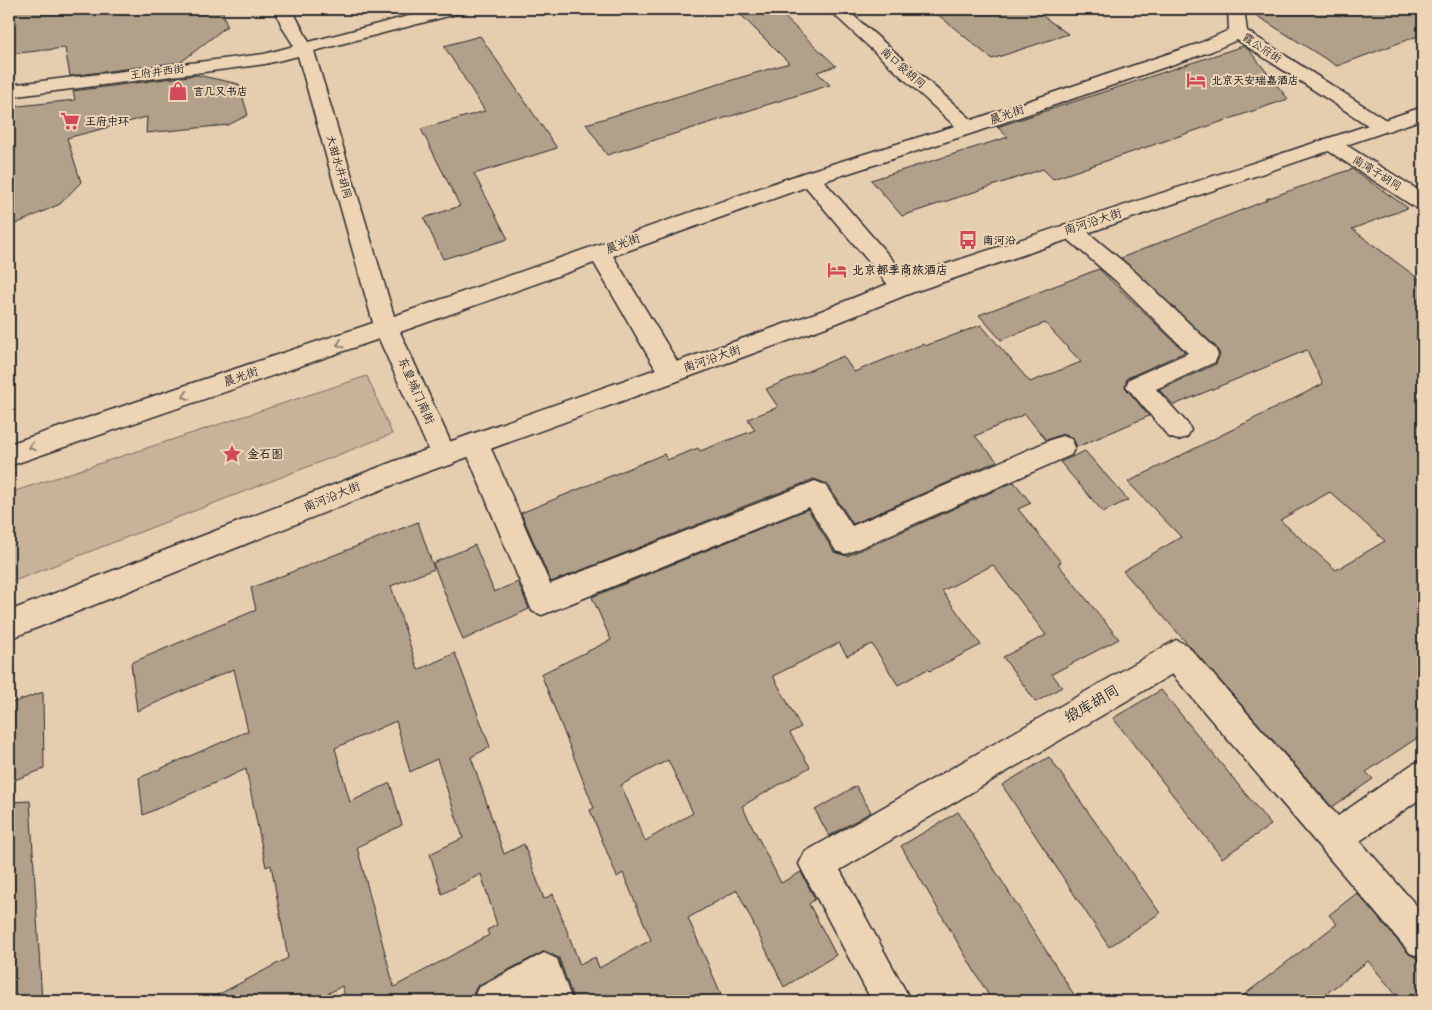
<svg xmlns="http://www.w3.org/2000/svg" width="1432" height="1010" viewBox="0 0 1432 1010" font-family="'Balsamiq Sans','LXGW WenKai TC',sans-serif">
<rect width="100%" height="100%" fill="#e5cdaf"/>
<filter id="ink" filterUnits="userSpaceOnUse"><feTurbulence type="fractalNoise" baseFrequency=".02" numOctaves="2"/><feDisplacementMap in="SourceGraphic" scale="10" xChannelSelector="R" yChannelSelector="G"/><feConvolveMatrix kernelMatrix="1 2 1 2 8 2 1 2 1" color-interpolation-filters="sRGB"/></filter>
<g filter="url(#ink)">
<path fill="#c7b29a" stroke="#796e62" d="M367,376L392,434L9,583V493Z"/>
<path fill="#b1a08a" stroke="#2b2b2b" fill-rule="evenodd" d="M9,9H222L227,26L181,62L70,76L65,48L9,54Z
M735,9H776L836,66L817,72L830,85L607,155L586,124L789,63Z
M931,9H1033L1068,34L992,59Z
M1246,9H1423V34L1337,66Z
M480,36L557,148L474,174L508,239L443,259L424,218L460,206L421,129L485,111L444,46Z
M1243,46L1249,50L1288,99L1053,179L1043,169L902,216L871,180L1008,137L997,127Z
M197,75L239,84L248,115L228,125L146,133L147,117L67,138L81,182L60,204L9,227V107L75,100L73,91Z
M1352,169L1408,208L1352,229L1423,282V734L1366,772L1373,779L1332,807L1123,571L1181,537L1128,482L1323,384L1307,350L1174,405L1159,390L1216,364L1220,354L1216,347L1121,258L1267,200L1266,199ZM1330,492L1385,541L1336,570L1280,520Z
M1099,269L1185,352L1127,378L1125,387L1149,416L1077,447L1073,438L1063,434L1046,440L1025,414L975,436L997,461L853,524L827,484L814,479L551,582L521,513L664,454L667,460L698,448L700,451L755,430L748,419L778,407L766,389L843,356L854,372L923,344L925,346L981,325L1030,382L1081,362L1045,323L1001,340L979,315Z
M1085,451L1128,500L1103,512L1060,462Z
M1014,482L1031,503L1018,509L1061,562L1058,564L1119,639L1052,674L1062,687L1036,702L1003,657L1046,635L993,565L942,591L981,645L930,671L928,669L898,685L872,644L847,656L839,643L773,676L801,727L790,733L810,767L742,806L781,883L801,872L815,899L809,904L836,955L784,987L737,890L688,918L724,1001H574L559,958L545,951L477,986L470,1001H346L342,986L314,1001H206L288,958L271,865L266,867L246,769L143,815L139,778L248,731L234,669L137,711L131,663L256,610L251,588L418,522L434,569L391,586L418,670L455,653L490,747L471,757L504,854L524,844L544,899L553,894L580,965L595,957L599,968L651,940L623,873L617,877L590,810L594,808L541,674L611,640L592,597L808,509L834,552L847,556ZM396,721L410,772L437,759L463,838L430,854L442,894L481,874L497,925L487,930L489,935L394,987L357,847L402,825L390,783L350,802L335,748ZM668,760L693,813L645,841L621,785Z
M475,545L494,592L518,582L529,609L463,640L433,563Z
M1161,690L1271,825L1222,858L1113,718Z
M43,692L44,769L9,782V704Z
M1049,757L1160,913L1109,947L1002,785Z
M856,786L871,812L829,836L815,810Z
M30,801L42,1001H9V802Z
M958,812L1078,1001H992L901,846Z
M1357,893L1409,954L1415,957L1423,967V1001H1401L1368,961L1317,1001H1236L1337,924L1329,915Z"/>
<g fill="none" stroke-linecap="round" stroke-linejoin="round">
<g stroke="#2b2b2b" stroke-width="3">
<path id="minor" d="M275,9H292L309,42L435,9H463L460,13L314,51L394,316L803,173L955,126L828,9H846L972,120L1200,43L1229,30L1228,9H1244L1247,31L1389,122L1392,126L1389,130H1375L1237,40L1212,51L976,132L824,181L911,281L914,287L911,293L903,295L895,293L806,187L613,256L680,366L683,373L680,380L671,383L662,380L594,263L400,332L457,456L453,464L444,467L435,464L379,339L9,466V444L373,323L298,56L265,64L9,97V85L264,54L294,46L282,27Z
M1331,138L1338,140L1423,193V210L1416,208L1324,148L1321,144L1324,140Z
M1071,223L1079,225L1132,269L1215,348L1218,355L1215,362L1156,389L1187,423L1191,430L1187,437L1178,440L1169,437L1126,386L1129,379L1188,353L1116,281L1063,235L1060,230L1063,225Z
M476,433L485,436L489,444L550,584L815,481L825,485L852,526L1053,439L1062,436L1071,439L1075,447L1071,455L846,554L836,551L809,507L542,615L532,611L463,444L467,436Z
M1176,640L1187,645L1338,816L1411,765L1423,760V797L1360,841L1423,913V958L1410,953L1172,674L840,870L911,1001H872L805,876L799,864L805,852Z
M544,953L557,959L572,1001H534L533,998L528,1001H472L478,988Z"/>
</g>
<g stroke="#2b2b2b" stroke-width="3">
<path id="major" d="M1423,107V119L911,293L837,323L413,477L9,639V611L395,461L821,311L895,281Z"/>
</g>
<use href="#minor" fill="#edd4b5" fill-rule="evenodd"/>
<use href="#major" fill="#edd4b5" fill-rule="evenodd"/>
</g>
<defs><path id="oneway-chevron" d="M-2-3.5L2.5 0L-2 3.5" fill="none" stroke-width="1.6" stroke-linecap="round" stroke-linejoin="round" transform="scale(1.25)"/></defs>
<g stroke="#8c8070">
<use href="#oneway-chevron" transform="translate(340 344) rotate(161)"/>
<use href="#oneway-chevron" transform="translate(186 396) rotate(161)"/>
<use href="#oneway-chevron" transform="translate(32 447) rotate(161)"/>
</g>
</g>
<defs>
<g id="hotel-bare" transform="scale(1.5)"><path d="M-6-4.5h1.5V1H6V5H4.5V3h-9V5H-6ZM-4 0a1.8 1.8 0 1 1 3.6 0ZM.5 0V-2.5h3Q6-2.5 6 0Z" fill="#d1495b" stroke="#edd4b5" stroke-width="2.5" paint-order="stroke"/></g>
<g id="shop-bare" transform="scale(1.5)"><path d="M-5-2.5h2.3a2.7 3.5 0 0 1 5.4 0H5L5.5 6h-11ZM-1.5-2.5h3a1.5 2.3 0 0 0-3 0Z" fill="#d1495b" stroke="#edd4b5" stroke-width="2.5" paint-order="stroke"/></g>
<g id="supermarket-bare" transform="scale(1.5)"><path d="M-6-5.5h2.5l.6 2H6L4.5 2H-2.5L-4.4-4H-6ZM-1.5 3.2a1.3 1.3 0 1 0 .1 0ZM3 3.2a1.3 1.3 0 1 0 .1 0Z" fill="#d1495b" stroke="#edd4b5" stroke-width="2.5" paint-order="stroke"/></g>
<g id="bus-bare" transform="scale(1.5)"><path d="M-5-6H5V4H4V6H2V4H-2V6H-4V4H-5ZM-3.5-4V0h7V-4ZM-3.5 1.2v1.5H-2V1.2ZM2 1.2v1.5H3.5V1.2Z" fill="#d1495b" stroke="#edd4b5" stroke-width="2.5" paint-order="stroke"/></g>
<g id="sight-bare" transform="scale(1.5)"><path d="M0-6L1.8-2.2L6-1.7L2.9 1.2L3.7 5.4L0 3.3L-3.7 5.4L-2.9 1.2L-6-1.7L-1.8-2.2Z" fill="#d1495b" stroke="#edd4b5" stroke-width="2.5" paint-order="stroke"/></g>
</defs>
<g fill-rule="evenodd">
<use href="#hotel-bare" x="1196" y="80"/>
<use href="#shop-bare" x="178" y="91"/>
<use href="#supermarket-bare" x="70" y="121"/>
<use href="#bus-bare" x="968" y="240"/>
<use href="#hotel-bare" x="837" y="270"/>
<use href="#sight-bare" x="232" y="454"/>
</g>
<g text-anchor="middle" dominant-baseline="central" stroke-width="4" stroke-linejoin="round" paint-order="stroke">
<g font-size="11" fill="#2b2b2b" stroke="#edd4b5">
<text transform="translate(1262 48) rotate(33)">霞公府街</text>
<text transform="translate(903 68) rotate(41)">南口袋胡同</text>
<text transform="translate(157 72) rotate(-7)">王府井西街</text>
<text transform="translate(339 167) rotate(74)">大甜水井胡同</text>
<text transform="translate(1377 173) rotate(32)">南湾子胡同</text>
</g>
<g font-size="11" font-weight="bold" fill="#2b2b2b" stroke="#edd4b5" text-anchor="start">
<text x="1211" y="80">北京天安瑞嘉酒店</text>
<text x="193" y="91">言几又书店</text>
<text x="85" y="121">王府中环</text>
<text x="983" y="240">南河沿</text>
</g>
<g font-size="12" fill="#2b2b2b" stroke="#edd4b5">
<text transform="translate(1007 115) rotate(-19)">晨光街</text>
<text transform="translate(1093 222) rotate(-18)">南河沿大街</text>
<text transform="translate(623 244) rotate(-20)">晨光街</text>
<text transform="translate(712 359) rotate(-19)">南河沿大街</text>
<text transform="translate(241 377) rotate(-19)">晨光街</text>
<text transform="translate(416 391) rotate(66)">东皇城门南街</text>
<text transform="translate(332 497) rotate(-22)">南河沿大街</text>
</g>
<g font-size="12" font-weight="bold" fill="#2b2b2b" stroke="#edd4b5" text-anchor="start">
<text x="852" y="270">北京都季商旅酒店</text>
<text x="247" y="454">金石图</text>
</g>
<g font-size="15" fill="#2b2b2b" stroke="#edd4b5">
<text transform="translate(1092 704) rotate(-30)">缎库胡同</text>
</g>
</g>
<rect width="1432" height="1010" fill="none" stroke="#edd4b5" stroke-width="30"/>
<rect x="15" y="15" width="1402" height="980" fill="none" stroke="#2b2b2b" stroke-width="2" filter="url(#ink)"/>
</svg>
